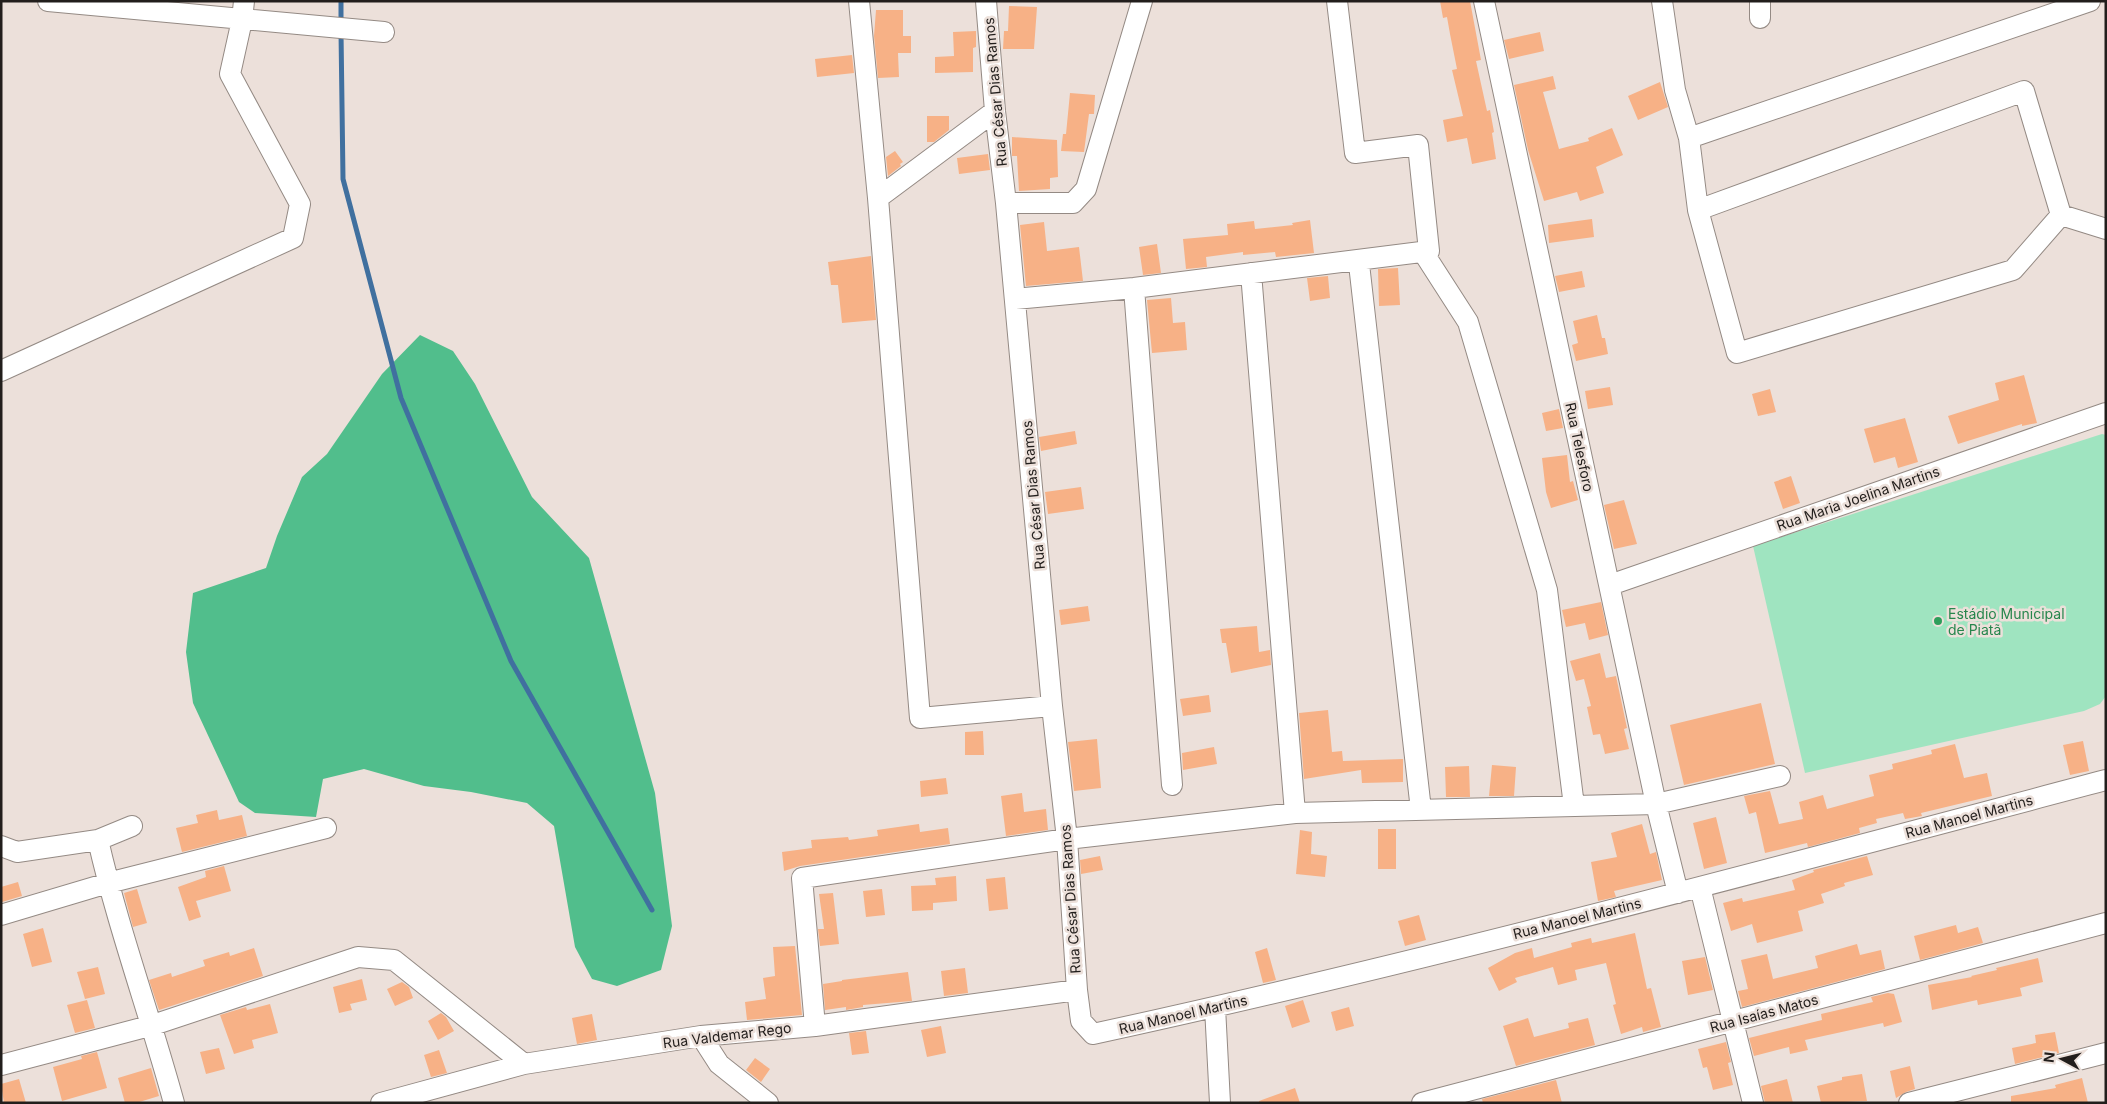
<svg xmlns="http://www.w3.org/2000/svg" width="2107" height="1104" viewBox="0 0 2107 1104" font-family="Inter,sans-serif">
<rect width="100%" height="100%" fill="#ece0da"/>
<path fill="#9fe4c0" d="M2102,434L2106,435V696L2100,704L2084,711L1805,773L1753,546Z"/>
<path fill="#51be8c" d="M420,335L453,351L475,384L532,497L589,558L655,793L672,926L661,970L617,986L592,979L575,947L554,826L527,803L471,792L424,786L364,769L323,779L316,817L255,813L239,802L193,703L186,652L193,593L266,568L277,536L302,477L327,454L382,374Z"/>
<g fill="none" stroke-linecap="round" stroke-linejoin="round">
<path stroke="#40709f" stroke-width="5" d="M341,1V24
M341,32L343,179L401,398L511,661L652,910"/>
</g>
<path fill="#f7b186" d="M1440,1H1470L1481,60L1476,61L1487,111L1490,110L1494,132L1492,133L1496,159L1472,164L1467,138L1447,142L1443,120L1463,116L1452,70L1457,69L1450,34L1447,17L1443,18Z
M1009,6L1037,7L1034,49H1003L1004,31H1008Z
M876,10H903V36H911V53H898L899,77L878,78L874,36Z
M976,31V47L973,48V72L935,73V57L954,56L953,32Z
M1540,32L1544,51L1509,59L1504,40Z
M852,55L854,73L817,77L815,59Z
M1553,76L1556,89L1543,92L1559,149L1589,141L1588,138L1612,128L1623,155L1596,167L1604,193L1580,201L1577,192L1544,201L1528,150L1514,85Z
M1660,82L1668,107L1638,120L1628,96Z
M1070,93L1095,95L1094,114H1089L1084,152L1061,151L1063,134H1066Z
M927,116H949V130L934,142H927Z
M1012,137L1057,140L1058,177L1050,178V189L1019,191L1017,156H1012Z
M895,151L903,162L900,164L901,166L888,176L886,157Z
M988,154L990,170L959,174L957,158Z
M1592,219L1594,237L1549,243L1548,225Z
M1310,220L1314,253L1276,257L1275,252L1243,255V252L1206,257L1207,267L1186,269L1183,239L1228,235L1227,224L1254,221L1255,229L1293,225L1292,223Z
M1044,222L1047,251L1079,247L1083,281L1026,286L1020,225Z
M1157,244L1161,273L1143,275L1139,247Z
M871,256L876,320L842,323L838,285H831L828,262Z
M1398,268L1400,305L1379,306L1378,269Z
M1582,271L1585,287L1559,292L1555,276Z
M1328,276L1330,298L1310,301L1307,278Z
M1171,298L1173,323L1185,322L1187,350L1152,353L1147,300Z
M1597,315L1602,338H1605L1608,354L1576,361L1572,345L1578,343L1573,321Z
M2024,375L2037,423L2022,426V424L1958,444L1948,416L1999,400L1995,383Z
M1610,387L1613,405L1588,409L1585,391Z
M1770,389L1776,412L1758,416L1752,394Z
M1559,409L1563,428L1546,431L1542,413Z
M1905,418L1918,462L1898,468L1895,457L1874,463L1864,429Z
M1075,431L1077,444L1041,451L1039,437Z
M1567,455L1570,482L1573,481L1578,500L1551,508L1546,492L1542,458Z
M1791,476L1800,503L1783,509L1774,482Z
M1081,487L1084,509L1048,514L1045,492Z
M1624,500L1637,544L1614,549L1604,505Z
M1601,602L1608,635L1589,640L1585,623L1566,627L1562,610Z
M1088,606L1090,621L1061,625L1059,610Z
M1257,626L1259,652L1270,650L1271,665L1231,673L1226,643H1222L1220,629Z
M1600,653L1606,678L1616,676L1627,728L1624,729L1629,749L1605,754L1600,734L1593,735L1587,707L1591,706L1584,679L1576,681L1570,661Z
M1209,695L1211,712L1183,716L1180,699Z
M1761,703L1775,764L1684,785L1670,725Z
M1328,710L1332,752L1342,751L1343,761L1403,759V782L1362,783L1361,770L1304,779L1299,713Z
M983,731L984,755H965V732Z
M1097,739L1101,788L1074,791L1068,742Z
M2083,741L2089,771L2070,775L2063,745Z
M1955,744L1964,778L1987,773L1992,796L1921,813L1922,816L1905,819L1903,813L1876,819L1877,823L1859,828L1860,833L1808,847L1807,843L1765,853L1756,812L1749,814L1744,796L1770,791L1779,824L1803,819L1799,802L1823,795L1827,809L1874,796L1869,775L1893,769L1892,764L1932,754L1931,750Z
M1214,747L1217,764L1183,770L1182,753Z
M1492,765L1516,767L1514,796H1489Z
M1469,766L1470,797H1446L1445,767Z
M946,778L948,794L921,797L920,781Z
M1022,793L1024,812L1046,809L1048,830L1006,836L1001,796Z
M217,810L219,820L242,815L247,836L182,852L176,828L198,823L196,815Z
M1716,817L1727,863L1704,869L1693,823Z
M919,824L920,832L948,828L950,844L800,866L784,871L782,852L812,848L811,840L848,837L849,840L878,836L877,830Z
M1642,824L1650,854L1656,852L1662,880L1614,891L1616,897L1598,901L1591,862L1617,857L1611,833Z
M1378,829H1396V869H1378Z
M1300,830L1312,832L1311,854L1327,856L1325,877L1296,874Z
M1100,856L1103,870L1081,874L1080,860Z
M1867,856L1873,875L1844,883L1845,886L1821,894L1824,903L1798,911L1803,931L1757,943L1752,924L1731,931L1723,903L1742,898L1743,902L1795,890L1792,880L1814,872L1813,870Z
M224,866L231,891L196,901L201,917L189,921L178,887L206,877L205,871Z
M956,876L957,901L933,903V910L912,911L911,886L936,885L935,878Z
M1005,877L1008,909L989,911L986,879Z
M18,882L22,896L2,902L1,887Z
M137,889L147,923L133,927L124,893Z
M882,889L885,915L866,917L863,891Z
M833,893L839,944L820,946L818,929H824L819,894Z
M1419,915L1426,940L1405,946L1398,921Z
M1956,925L1958,933L1978,927L1983,943L1920,960L1914,936Z
M43,928L52,962L32,967L23,934Z
M1635,933L1647,989L1651,988L1661,1027L1643,1032L1642,1027L1621,1034L1613,1005L1616,1004L1606,963L1575,970L1577,980L1558,985L1553,967L1515,978L1517,982L1499,991L1488,968L1515,953L1532,948L1534,958L1572,947L1571,943L1591,938L1592,943Z
M1857,944L1860,955L1881,950L1885,969L1742,1007L1738,991L1748,989L1741,960L1767,954L1773,979L1818,968L1815,956Z
M795,946L802,1015L747,1020L745,1002L766,999L763,978L775,976L773,947Z
M254,948L263,976L159,1010L149,980L171,973L172,977L205,966L203,960L229,952L230,956Z
M1267,948L1276,980L1263,983L1255,952Z
M1705,957L1713,990L1688,995L1682,961Z
M2038,958L2043,982L2020,988L2022,996L1978,1005L1977,1000L1932,1010L1928,985L1972,977L1971,976L1997,970L1996,968Z
M98,967L105,994L85,999L77,972Z
M965,968L968,993L944,996L941,971Z
M908,972L912,1001L863,1005V1007L846,1010V1007L825,1010L823,984L842,981V980Z
M362,979L367,1000L350,1004L352,1010L339,1013L333,987Z
M402,982L409,987L413,998L395,1006L387,989Z
M1888,993L1894,994L1902,1022L1884,1027L1883,1023L1805,1040L1808,1050L1790,1054L1789,1047L1754,1056L1749,1038L1822,1020L1821,1014L1873,1002L1871,997Z
M87,1000L95,1028L75,1033L67,1005Z
M1303,1000L1310,1022L1292,1028L1285,1006Z
M270,1004L278,1033L252,1040L254,1048L234,1054L220,1015L246,1007L247,1010Z
M1349,1007L1354,1026L1336,1031L1331,1012Z
M441,1013L446,1017L454,1031L438,1040L428,1021Z
M592,1014L597,1040L577,1044L572,1018Z
M1528,1018L1534,1037L1569,1028L1568,1023L1588,1018L1595,1045L1516,1066L1503,1026Z
M941,1026L946,1053L927,1057L921,1030Z
M866,1031L869,1053L852,1055L849,1033Z
M2055,1032L2059,1053L2015,1064L2012,1048L2036,1043L2035,1035Z
M1726,1042L1731,1062L1728,1063L1733,1085L1713,1090L1707,1067L1703,1068L1698,1049Z
M219,1048L225,1069L206,1074L200,1052Z
M439,1050L447,1073L431,1077L424,1055Z
M97,1052L107,1088L62,1101L53,1067L82,1059L81,1056Z
M755,1058L770,1069L761,1082L746,1070Z
M1910,1066L1915,1089L1906,1092L1896,1098L1890,1071Z
M151,1068L159,1096L136,1103H125L118,1078Z
M1862,1074L1867,1101L1821,1103L1817,1086L1842,1080V1077Z
M2082,1078L2088,1103H2011V1096L2056,1088L2055,1085Z
M19,1079L26,1103H4L1,1084Z
M1787,1079L1793,1103H1765L1761,1086Z
M1556,1080L1562,1103H1483L1482,1099Z
M1295,1088L1300,1103H1259V1101Z"/>
<g fill="none" stroke-linecap="round" stroke-linejoin="round">
<g stroke="#948a84" stroke-width="22">
<path id="minor" d="M48,1L384,32
M859,1L878,198L920,718L1052,706
M986,1L995,111L1006,203L1052,706L1067,839L1077,990L1081,1021L1093,1034C1433,960 1769,869 2106,780
M1484,1L1656,804L1678,893
M1662,1L1675,90L1689,138L1698,210
M1760,18V1
M2024,91L2061,215L2013,270L1737,353L1698,210Z
M1689,138L2090,1
M878,198L995,111
M1006,203H1073L1086,189L1142,1
M2061,215L2106,229
M1423,252L1468,322L1547,590L1574,806
M1359,264L1421,810
M1251,273L1295,813
M1134,288L1172,785
M1015,299L1134,288L1429,251L1418,145L1355,153L1337,1
M1,371L293,238L300,204L230,74L242,20L244,1
M1610,585L2106,413
M98,840C118,928 150,1015 174,1103
M1,846L17,852L98,840L132,826
M1700,887L1753,1103
M1,915L108,883L326,828
M1215,1007L1220,1103
M815,1026L802,878L1067,839L1295,813L1656,804L1780,776
M701,1036L719,1064L768,1103
M1,1065L153,1025L358,957L394,960L524,1064
M381,1103L524,1064L701,1036L815,1026L1077,990
M1422,1103L2106,923
M1909,1103L2106,1053"/>
</g>
<use href="#minor" stroke="#fff" stroke-width="20"/>
</g>
<circle fill="#2e9e5b" stroke="#ece0da" stroke-width="2" cx="1938" cy="621" r="5"/>
<g text-anchor="middle" dominant-baseline="central" stroke-width="5" stroke-linejoin="round" paint-order="stroke">
<g font-size="14" fill="#221e1c" stroke="#ece0da">
<text transform="translate(995 92) rotate(-95)">Rua César Dias Ramos</text>
<text transform="translate(1580 447) rotate(78)">Rua Telesforo</text>
<text transform="translate(1033 495) rotate(-95)">Rua César Dias Ramos</text>
<text transform="translate(1858 498) rotate(-19)">Rua Maria Joelina Martins</text>
<text transform="translate(1969 816) rotate(-15)">Rua Manoel Martins</text>
<text transform="translate(1070 899) rotate(-94)">Rua César Dias Ramos</text>
<text transform="translate(1577 918) rotate(-14)">Rua Manoel Martins</text>
<text transform="translate(1764 1013) rotate(-15)">Rua Isaías Matos</text>
<text transform="translate(1183 1014) rotate(-13)">Rua Manoel Martins</text>
<text transform="translate(727 1035) rotate(-7)">Rua Valdemar Rego</text>
</g>
<g font-size="14" fill="#27864d" stroke="#ece0da" text-anchor="start">
<text x="1948" y="613">Estádio Municipal<tspan x="1948" dy="16">de Piatã</tspan></text>
</g>
</g>
<rect width="2107" height="1104" fill="none" stroke="#221e1c" stroke-width="5"/>
<g transform="translate(2062 1059) rotate(277)" stroke="#ece0da" stroke-width="4" paint-order="stroke">
<path d="M0-4L9 19L0 12L-9 19Z" fill="#221e1c"/>
<text y="-8" font-size="14" font-weight="bold" text-anchor="middle" fill="#221e1c">N</text>
</g>
</svg>
